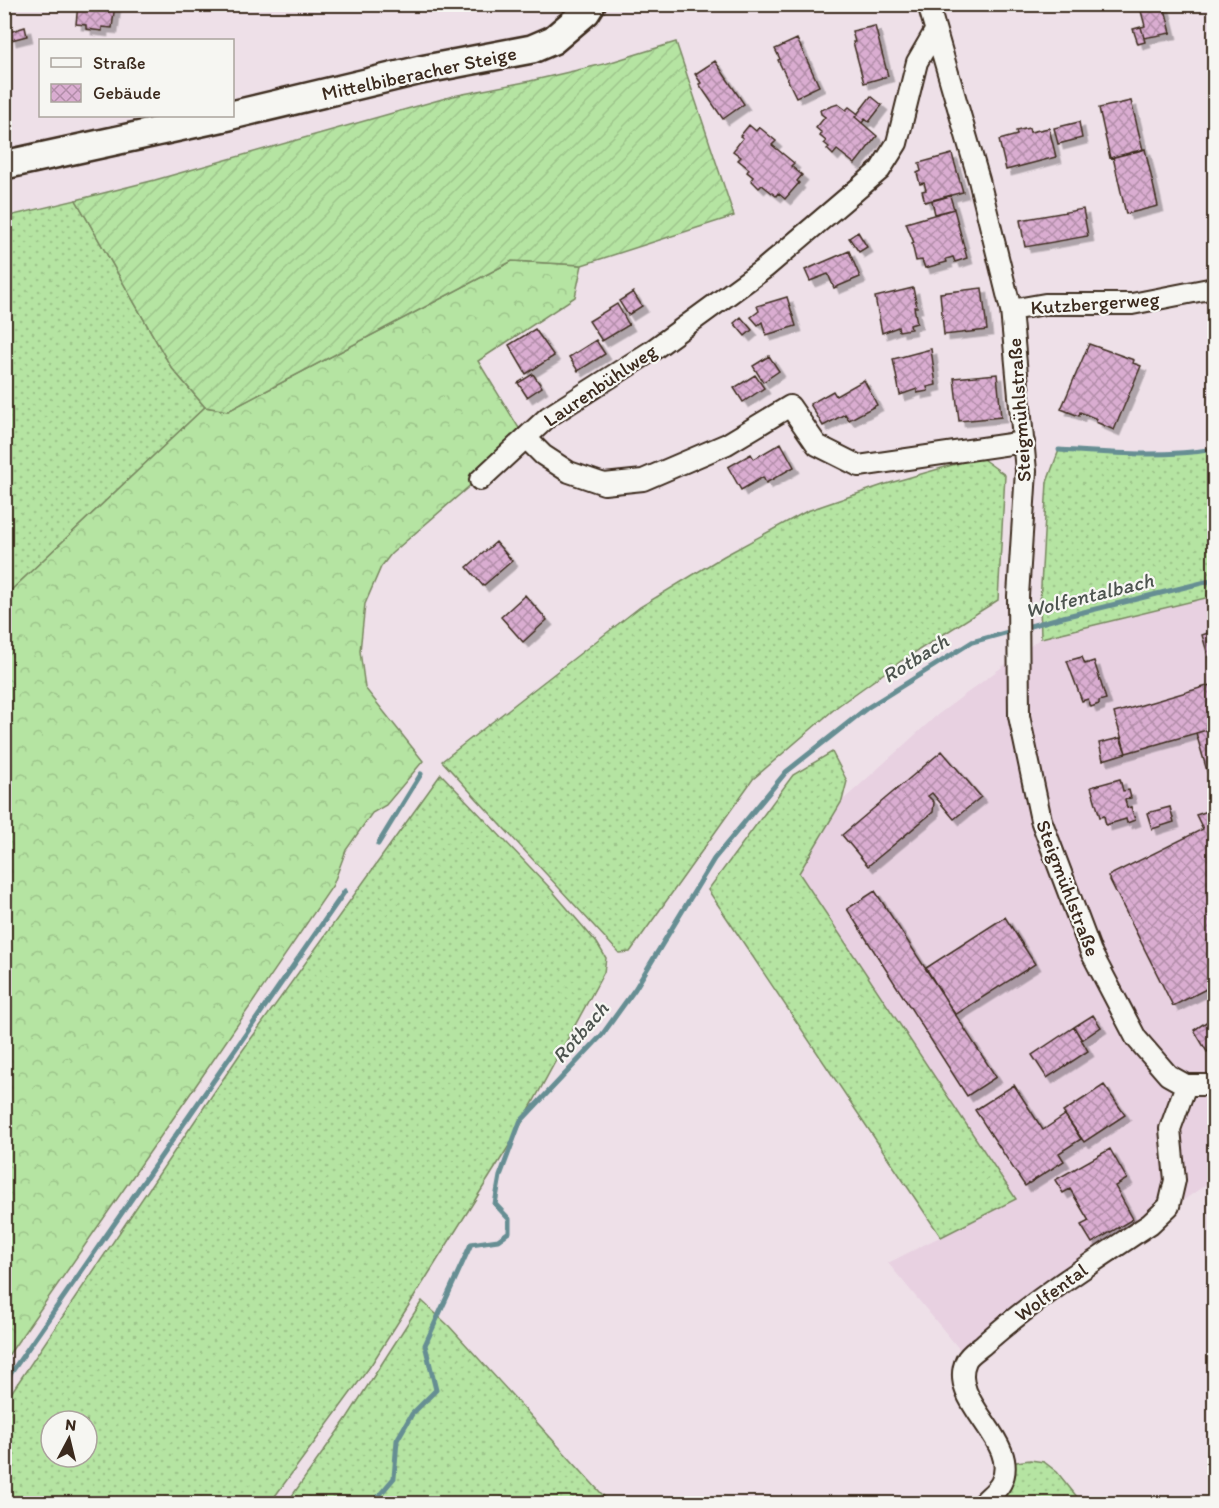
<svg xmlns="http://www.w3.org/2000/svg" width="1219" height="1508" viewBox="0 0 1219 1508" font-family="Itim,sans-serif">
<defs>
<pattern id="grass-dots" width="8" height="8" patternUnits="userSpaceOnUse" patternTransform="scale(1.5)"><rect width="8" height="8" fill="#b5e4a2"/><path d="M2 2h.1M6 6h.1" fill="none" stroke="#9dc48b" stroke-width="1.8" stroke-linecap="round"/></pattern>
<pattern id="forest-crowns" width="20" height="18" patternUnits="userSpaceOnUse" patternTransform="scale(1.5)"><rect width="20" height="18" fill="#b5e4a2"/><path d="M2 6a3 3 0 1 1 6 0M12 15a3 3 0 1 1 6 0" fill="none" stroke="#9dc48b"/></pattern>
<pattern id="garden-furrows" width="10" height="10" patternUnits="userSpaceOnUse" patternTransform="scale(1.5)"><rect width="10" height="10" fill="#b5e4a2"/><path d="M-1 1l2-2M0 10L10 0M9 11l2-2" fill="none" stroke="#9dc48b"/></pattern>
<pattern id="building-cross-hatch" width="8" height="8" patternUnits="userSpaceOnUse" patternTransform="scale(1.5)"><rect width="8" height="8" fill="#daadd1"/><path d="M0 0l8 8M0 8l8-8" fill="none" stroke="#b28da9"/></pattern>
<filter id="shadow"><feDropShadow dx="5.5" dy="5.5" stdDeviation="0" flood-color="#0004"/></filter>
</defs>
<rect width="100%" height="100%" fill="#eee0e8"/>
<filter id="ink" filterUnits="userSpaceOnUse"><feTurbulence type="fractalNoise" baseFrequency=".0167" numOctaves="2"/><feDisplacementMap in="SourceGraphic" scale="12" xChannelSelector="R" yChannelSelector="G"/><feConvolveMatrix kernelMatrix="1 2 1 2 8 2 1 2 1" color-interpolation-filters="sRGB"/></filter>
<g filter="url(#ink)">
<path fill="#e8d1e1" d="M1214,596V1179L1016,1316L965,1356L888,1263L1015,1199L799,873L842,801L936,716L1041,638Z"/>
<path fill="url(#grass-dots)" stroke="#788760" stroke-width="1.5" fill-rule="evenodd" d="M76,200L171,367L205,407L5,596V217Z
M1214,449V596L1041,638L1040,603L1047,482L1059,450C1110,453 1164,458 1214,449Z
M980,457L1005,475L998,600L901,661L838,706L753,779L630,952L619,953L442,761L640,607L724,556L807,511L883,485Z
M832,752L847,781L842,801L799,873L1016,1199L941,1237L708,890L793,775Z
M441,774L549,887L597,943L606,958L604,972L512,1141L426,1278L371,1365L270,1503H5V1402L240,1054ZM51,1421H87V1457H51Z
M422,1301L449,1326L610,1503H287L347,1418Z
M1030,1460L1044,1462L1057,1472L1082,1503L986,1504L1010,1463Z"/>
<path fill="url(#forest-crowns)" stroke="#788760" stroke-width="1.5" d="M512,261L582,265L575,297L478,361L525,438L391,554L381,567L365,604L360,651L365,688L423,761L386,805L372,813L346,850L333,885L188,1097L5,1360V596L205,407L228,411Z"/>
<path fill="url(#garden-furrows)" stroke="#788760" stroke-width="1.5" d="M676,42L734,216L582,265L512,261L228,411L205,407L171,367L76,200L155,180L453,96L530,81L608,63Z"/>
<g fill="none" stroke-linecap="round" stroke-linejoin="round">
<path stroke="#668e93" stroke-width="5" d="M1059,450C1110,453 1164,458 1214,449
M378,844L421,774
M4,1383L345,891
M372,1504L394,1478L397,1440L412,1414L436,1390L425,1345L471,1244L498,1240L509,1232V1219L495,1204L500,1176L520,1122L602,1035L635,989L714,859L786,772L867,708L972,642L1059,618L1214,580"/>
</g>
<path fill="url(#building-cross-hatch)" stroke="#3b2a1e" stroke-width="1.5" filter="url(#shadow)" d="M78,4H115L112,28L102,27V31L86,29V25L76,24Z
M1164,5L1171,33L1144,38L1141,27L1145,26L1141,11Z
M875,26L888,76L864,83L853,42H855L852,31Z
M25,27L27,36L11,40L9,32Z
M1141,27L1145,42L1138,44L1133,29Z
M797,39L819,86L796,97L778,60L780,59L775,49Z
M715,61L744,104L723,119L699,84L701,83L695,74Z
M871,96L882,105L869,122L865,119L862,123L855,117Z
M1131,101L1143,150L1110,158L1099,108Z
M838,104L846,110L849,107L857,113L858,114L855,117L877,136L855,164L837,150L833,155L827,149L829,147L824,143L826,141L820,136L822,133L816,128L825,117L821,114L820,110Z
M1079,122L1082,138L1058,144L1054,128Z
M749,125L756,131L759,127L776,141L772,145L794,163L791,166L802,175L797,181L799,183L785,199L778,193L776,196L762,185L759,188L751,180L753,177L747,172L749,169L738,160L741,157L733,151L743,138L740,136Z
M1029,128L1030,132L1049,128L1056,157L1006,170L999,140L1017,135L1016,131Z
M1145,149L1158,206L1126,214L1113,157Z
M952,154L963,192L925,202L922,191L926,190L924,183L920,184L917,173L921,171L919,163Z
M950,196L954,209L935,214L932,201Z
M954,209L967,258L955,262L953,257L946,259L947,262L925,268L922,260L916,261L912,244L914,243L906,223Z
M1083,209L1088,236L1025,247L1020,220Z
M858,232L867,247L859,252L849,238Z
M849,251L860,277L834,288L828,274L810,281L805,270Z
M913,288L917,307H914L917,323L910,325L911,329L899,331L898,327L882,333L875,297Z
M982,288L987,330L944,335L940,293Z
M633,292L642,306L628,315L619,301Z
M787,297L796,326L766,335L762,322L758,325L751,317L759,311L757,306Z
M617,304L629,325L602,341L589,321Z
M741,317L752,330L745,336L734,323Z
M535,329L554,356L526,374L509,345Z
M596,340L605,354L578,371L569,357Z
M1089,344L1134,360L1133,363L1141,366L1114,430L1096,422L1097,419L1080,412L1079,416L1061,409Z
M931,349L936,385L927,387L928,391L917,393V389L900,395L893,359Z
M769,356L779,371L763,382L753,366Z
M533,374L542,387L527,397L518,383Z
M997,374L1001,417L959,421L954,378Z
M755,375L764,388L743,402L734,388Z
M864,380L877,405L849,420L845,414L823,426L810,404L833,391L836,396Z
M781,443L794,467L766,483L763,477L741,490L728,467L751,454L754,459Z
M496,542L512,561L483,586L467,567Z
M525,595L547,620L523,642L501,617Z
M1214,631V676L1202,635Z
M1082,657L1085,664L1094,661L1106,699L1099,701V704L1091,707L1088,699L1082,701L1067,661Z
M1214,684V728L1126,753L1114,713Z
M1214,728V795L1196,733Z
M1120,738L1126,753L1103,760L1099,743Z
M942,751L981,797L954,819L932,793L928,796L934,802L933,812L868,866L842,835Z
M1120,779L1123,791L1129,790L1131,798L1125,799L1127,808L1131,807L1135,820L1127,823L1126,819L1106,825L1104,816L1100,817L1091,787Z
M1170,807L1174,822L1152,829L1147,813Z
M1214,809V985L1173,1006L1108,876L1203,829L1196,815Z
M875,891L996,1077L967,1096L847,909Z
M1005,917L1035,964L955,1015L926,968Z
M1093,1015L1101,1027L1082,1040L1074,1027Z
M1214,1017V1047L1207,1052L1194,1030Z
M1074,1027L1088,1051L1047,1078L1032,1055Z
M1014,1085L1043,1130L1065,1115L1081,1139L1059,1153L1064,1161L1025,1186L975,1110Z
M1104,1085L1125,1115L1084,1142L1063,1112Z
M1110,1149L1127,1179L1115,1186L1133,1219L1092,1243L1081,1225L1089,1221L1070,1189L1063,1193L1055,1180Z"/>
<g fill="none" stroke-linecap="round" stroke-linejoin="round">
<g stroke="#3b2a1e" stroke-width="24">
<path id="street" d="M928,4L979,180L1011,310L1026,471L1018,596L1019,716L1041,820L1091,952L1136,1038L1168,1075L1186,1085H1214
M1011,310L1045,304H1132L1214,288
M526,438L543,455L569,472L604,484L643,480L727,444L790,406L817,445L859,466L1024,442
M480,480L548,417L650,352L765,268L880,170L897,143L917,62L935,31
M982,1504C988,1497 997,1491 1001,1483C1022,1441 947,1403 966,1361C969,1354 980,1348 985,1343C1036,1298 1093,1262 1150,1224L1169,1206L1175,1180L1170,1129L1186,1085"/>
</g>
<g stroke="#3b2a1e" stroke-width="32">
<path id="secondary" d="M232,115L421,70L532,49L553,40L586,12L591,4
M4,165L229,116"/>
</g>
<use href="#street" stroke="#f6f6f2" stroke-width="20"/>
<use href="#secondary" stroke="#f6f6f2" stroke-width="27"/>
</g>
</g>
<g text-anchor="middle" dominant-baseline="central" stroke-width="4.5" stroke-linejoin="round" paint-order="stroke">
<g font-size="20" fill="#3b2a1e" stroke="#f6f6f2">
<text transform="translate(419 73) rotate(-12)">Mittelbiberacher Steige</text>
<text transform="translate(1095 303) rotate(-4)">Kutzbergerweg</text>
<text transform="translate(600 385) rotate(-34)">Laurenbühlweg</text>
<text transform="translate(1019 410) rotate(-94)">Steigmühlstraße</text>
<text transform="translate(1068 888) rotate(69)">Steigmühlstraße</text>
<text transform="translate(1051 1292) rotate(-36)">Wolfental</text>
</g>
<g font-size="21" font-style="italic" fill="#4d544f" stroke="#f6f6f2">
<text transform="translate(1089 595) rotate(-14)">Wolfentalbach</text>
<text transform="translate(915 658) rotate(-32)">Rotbach</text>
<text transform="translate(580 1032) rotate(-49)">Rotbach</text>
</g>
</g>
<rect width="1219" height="1508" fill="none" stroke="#f6f6f2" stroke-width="24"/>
<rect x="12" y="12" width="1195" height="1484" fill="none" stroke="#3b2a1e" stroke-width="2" filter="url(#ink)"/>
<rect x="39" y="39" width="195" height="78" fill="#f6f6f2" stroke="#aba49d" stroke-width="1.5"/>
<rect x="51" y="58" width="30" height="9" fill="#f6f6f2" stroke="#aba49d" stroke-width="1.5"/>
<text x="93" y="69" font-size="18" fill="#3b2a1e">Straße</text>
<rect x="51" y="84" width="30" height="18" fill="url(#building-cross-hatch)" stroke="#aba49d" stroke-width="1.5"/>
<text x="93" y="99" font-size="18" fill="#3b2a1e">Gebäude</text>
<g transform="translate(69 1439) rotate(7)"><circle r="28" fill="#f6f6f2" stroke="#aba49d" stroke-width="1.5"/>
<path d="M0-4.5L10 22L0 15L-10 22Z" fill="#3b2a1e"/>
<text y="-9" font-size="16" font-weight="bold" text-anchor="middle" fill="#3b2a1e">N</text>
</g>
</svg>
